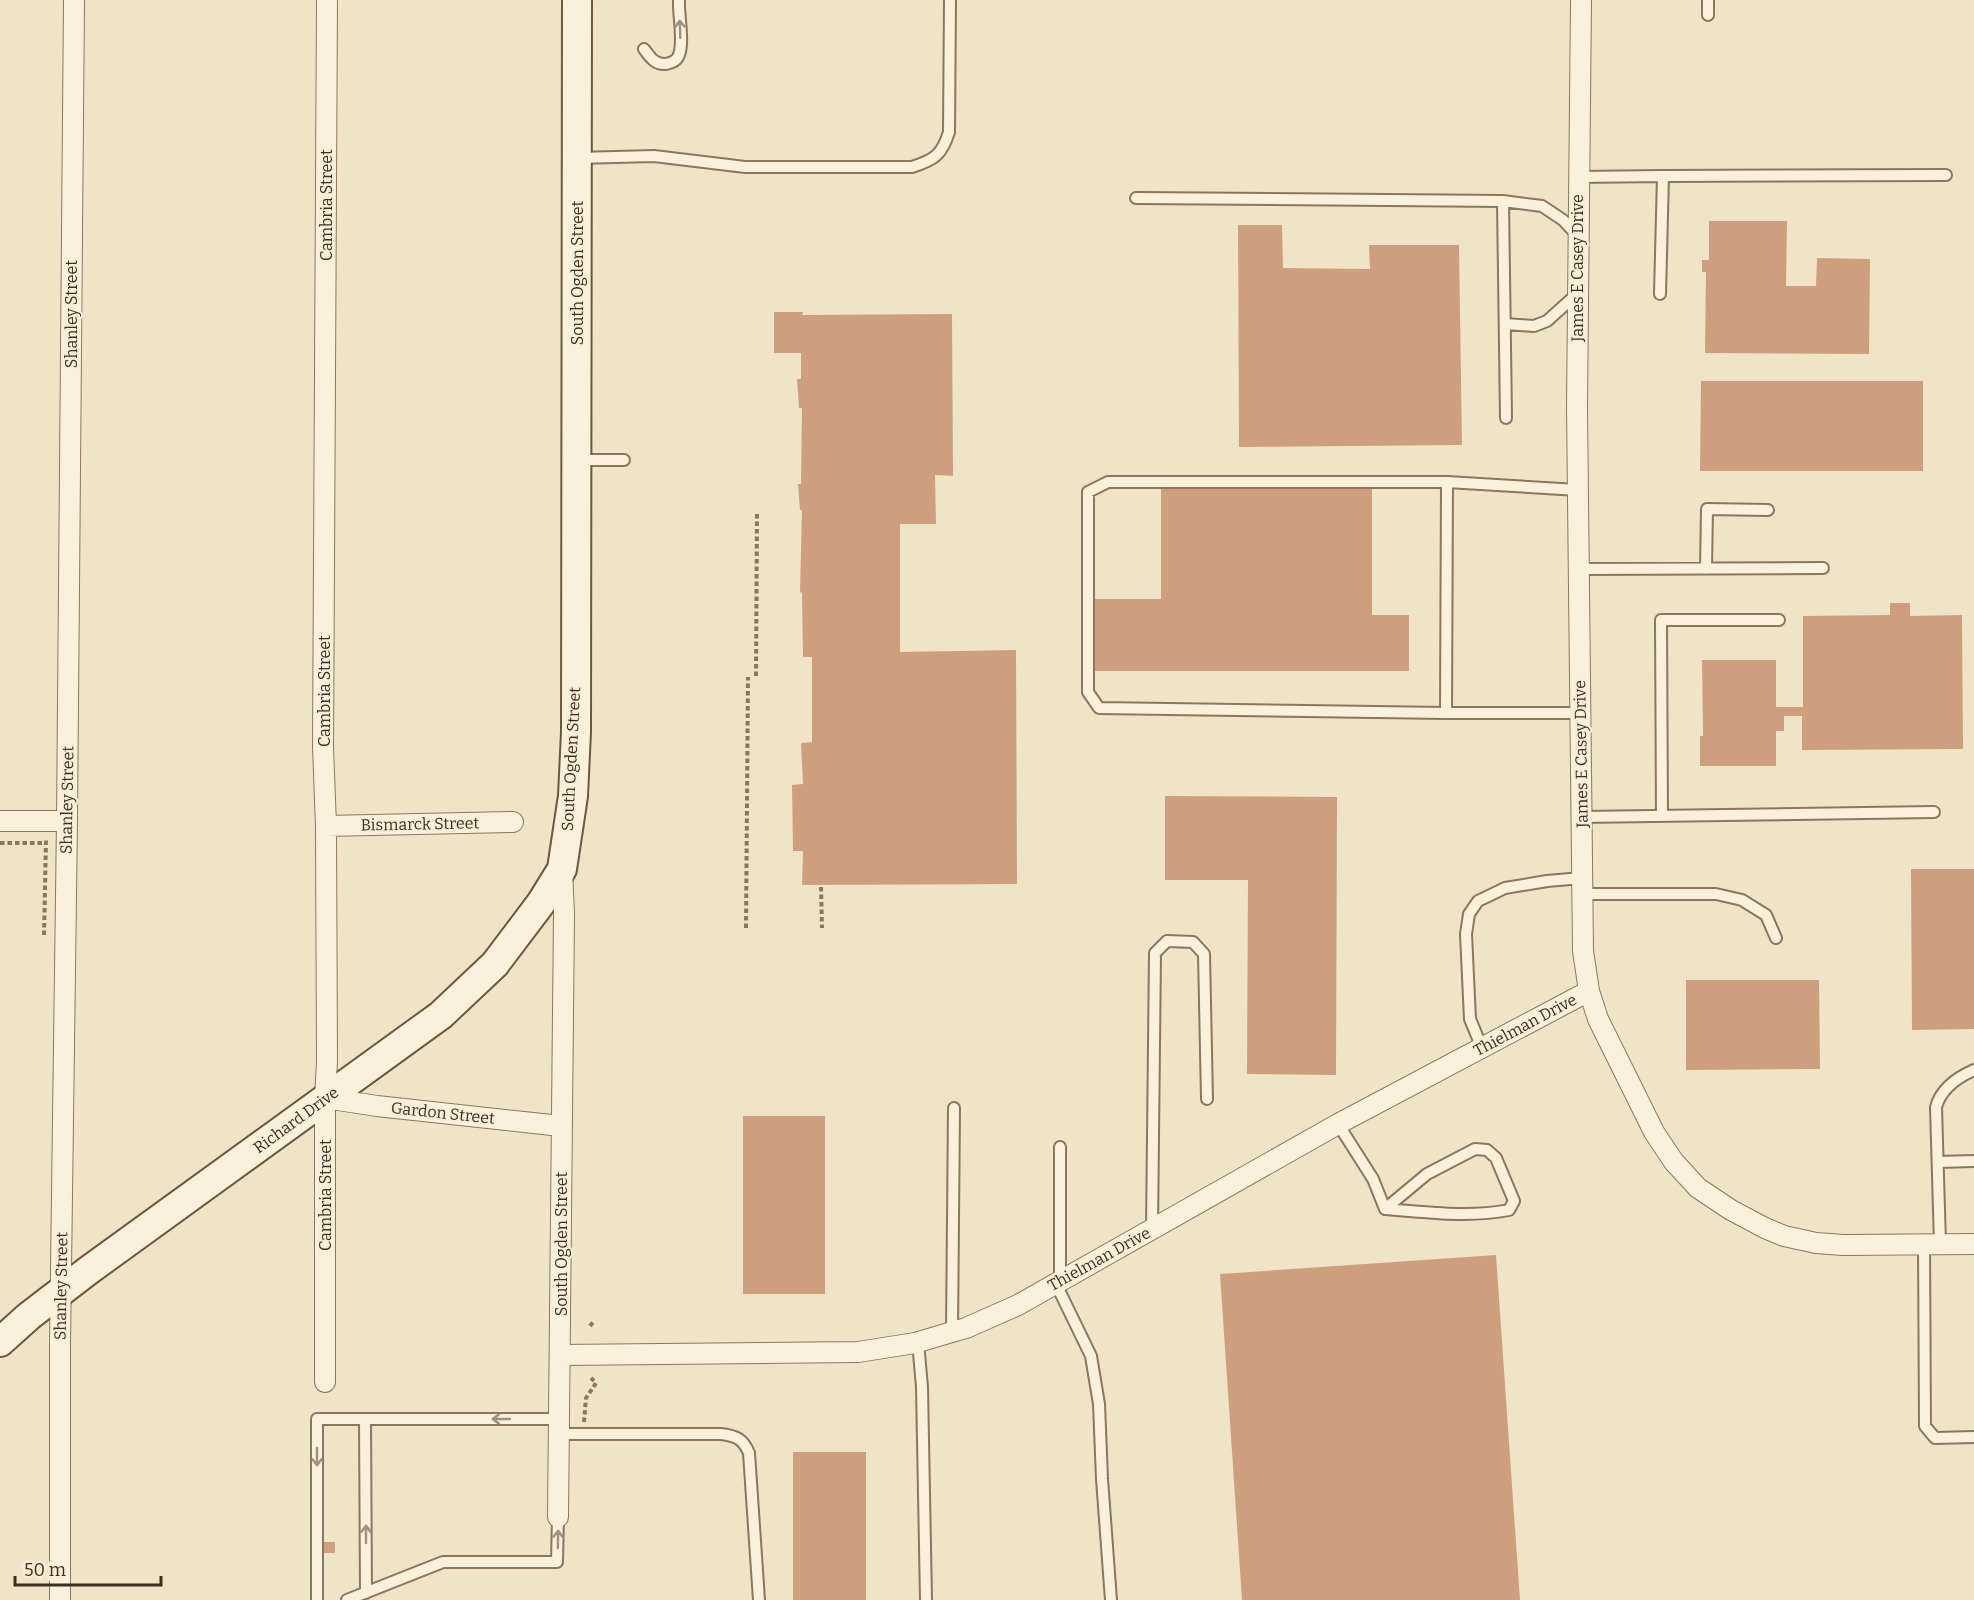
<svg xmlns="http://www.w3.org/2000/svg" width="1974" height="1600" viewBox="0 0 1974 1600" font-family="Bitter,serif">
<rect width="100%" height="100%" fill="#f0e4c8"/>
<path fill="#cf9f7d" d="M1709,221H1787L1786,286H1816L1817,258L1870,259L1869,354L1705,353L1706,272H1702V260H1709Z
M1238,225H1282L1283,268L1370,269L1369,245H1459L1462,445L1239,447Z
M774,312H803L802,315L952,314L953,476L935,475L936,524H900V652L1016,650L1017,884L802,885L803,851H793L792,785L803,784L801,743L812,742V657H803L802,593L800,592L802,510H800L798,484H801L802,408H799L797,379H801V353H774Z
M1701,381H1923V471H1700Z
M1161,487H1372V615H1409V671H1095V599H1161Z
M1890,603H1910V616L1962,615L1963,749L1802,750V716H1784V731H1776V766H1700V736H1703L1702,660H1776V707H1803V616L1890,615Z
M1165,796L1337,797L1336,1075L1247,1074L1248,880H1165Z
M1911,869H1974V1029L1912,1030Z
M1686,980H1819L1820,1069L1686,1070Z
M743,1116H825V1294H743Z
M1496,1255L1520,1600H1242L1220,1274Z
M793,1452H866V1600H793Z
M323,1542H335V1553H323Z"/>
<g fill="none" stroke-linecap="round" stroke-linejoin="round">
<g stroke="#8d765c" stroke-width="14">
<path id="lane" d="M1708,0V15
M644,49C650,57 655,65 666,64C671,63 676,61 678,57C685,45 678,14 679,0
M577,158L654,156L745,167H912C934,160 942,155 949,132L950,0
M1663,176L1946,175
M1578,177L1663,176L1660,294
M1136,198L1503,201L1506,418
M1503,201L1542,206L1563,220L1577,235
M1505,324L1534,326L1547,321L1577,294
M577,460H624
M1578,490L1447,482L1446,713H1580
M1578,569L1823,568
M1706,569L1707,509L1768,510
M1446,713L1099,708L1088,692V492L1108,482H1447
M1662,816L1661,620H1779
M1581,817L1934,812
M1582,894H1716L1742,900L1766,915L1776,938
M1482,1048L1470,1019L1466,934L1469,914L1478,901L1505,888L1547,881L1582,878
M1338,1124L1373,1179L1385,1209L1427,1174L1475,1149L1487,1150L1496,1158L1514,1201L1509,1210C1468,1218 1426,1212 1385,1209
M1060,1147V1282
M1938,1162L1974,1161
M1152,1229L1155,953L1167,941L1193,942L1204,954L1207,1099
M1924,1244L1925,1426L1935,1438L1974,1437
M1940,1244L1936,1107C1941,1089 1958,1077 1974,1070
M1056,1284L1091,1356L1099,1404L1102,1479L1111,1600
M952,1332L954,1108
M918,1342L922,1387L926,1600
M365,1419L366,1593
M559,1434H721C737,1436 743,1439 749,1453L759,1600
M317,1600V1419H559
M347,1600L443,1562H557L558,1517"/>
</g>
<g stroke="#8d765c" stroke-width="22">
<path id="street" d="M1581,0L1577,407L1583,951L1589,991L1598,1019L1654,1132L1674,1162L1698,1188L1731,1210L1765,1228L1784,1236L1816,1243L1843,1245L1974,1244
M0,821H67
M326,826L513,822
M325,1098L377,1106L561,1126
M560,1355L858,1352L915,1343L952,1332L966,1328L1018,1305L1338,1124L1589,991
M325,1382V1098L327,1061L326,826L323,747L327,0
M558,1517L564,914L562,869
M60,1600V1344L67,821L74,0"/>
</g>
<g stroke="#6f573f" stroke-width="32">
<path id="secondary" d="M0,1342L29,1316L89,1270L441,1015L495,964L541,903L562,869L573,796L576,732L577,0"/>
</g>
<path stroke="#8d765c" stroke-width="4" stroke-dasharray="4.5 3" stroke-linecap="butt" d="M756,676L757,512
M0,843H45
M821,887L822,928
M746,928L748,677
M44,935L46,840
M590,1326L594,1321
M584,1422L586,1398L596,1383L591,1378"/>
<use href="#lane" stroke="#faf1dc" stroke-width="10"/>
<use href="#street" stroke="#faf1dc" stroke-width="20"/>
<use href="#secondary" stroke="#faf1dc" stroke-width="28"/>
</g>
<defs><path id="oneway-shaft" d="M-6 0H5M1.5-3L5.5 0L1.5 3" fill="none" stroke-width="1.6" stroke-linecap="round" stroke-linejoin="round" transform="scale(1.5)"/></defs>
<g stroke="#9c907e">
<use href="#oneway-shaft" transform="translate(680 29) rotate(-92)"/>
<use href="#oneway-shaft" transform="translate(501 1419) rotate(180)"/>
<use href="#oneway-shaft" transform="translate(317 1457) rotate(90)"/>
<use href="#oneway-shaft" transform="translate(366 1534) rotate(-90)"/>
<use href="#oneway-shaft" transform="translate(558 1539) rotate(-89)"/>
</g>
<g text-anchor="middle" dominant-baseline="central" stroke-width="4.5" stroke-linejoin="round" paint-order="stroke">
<g font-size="16" fill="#3d2e20" stroke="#f7eed8">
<text transform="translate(326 205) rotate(-90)">Cambria Street</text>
<text transform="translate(1577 268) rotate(-90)">James E Casey Drive</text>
<text transform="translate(577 273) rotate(-90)">South Ogden Street</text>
<text transform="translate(71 314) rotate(-90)">Shanley Street</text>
<text transform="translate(324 691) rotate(-90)">Cambria Street</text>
<text transform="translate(1581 754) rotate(-91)">James E Casey Drive</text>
<text transform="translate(571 759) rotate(-87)">South Ogden Street</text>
<text transform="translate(67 800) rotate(-89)">Shanley Street</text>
<text transform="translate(420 824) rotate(-1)">Bismarck Street</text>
<text transform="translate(1525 1025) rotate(-28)">Thielman Drive</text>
<text transform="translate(443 1113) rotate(6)">Gardon Street</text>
<text transform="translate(296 1120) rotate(-36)">Richard Drive</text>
<text transform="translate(325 1195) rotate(-90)">Cambria Street</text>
<text transform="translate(561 1244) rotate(-90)">South Ogden Street</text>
<text transform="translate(1099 1259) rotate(-29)">Thielman Drive</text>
<text transform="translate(61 1286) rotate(-89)">Shanley Street</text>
</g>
</g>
<path d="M15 1576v9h146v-9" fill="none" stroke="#3d2e20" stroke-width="3"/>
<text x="24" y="1576" font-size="18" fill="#3d2e20" stroke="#f7eed8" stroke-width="4.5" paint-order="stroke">50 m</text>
</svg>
